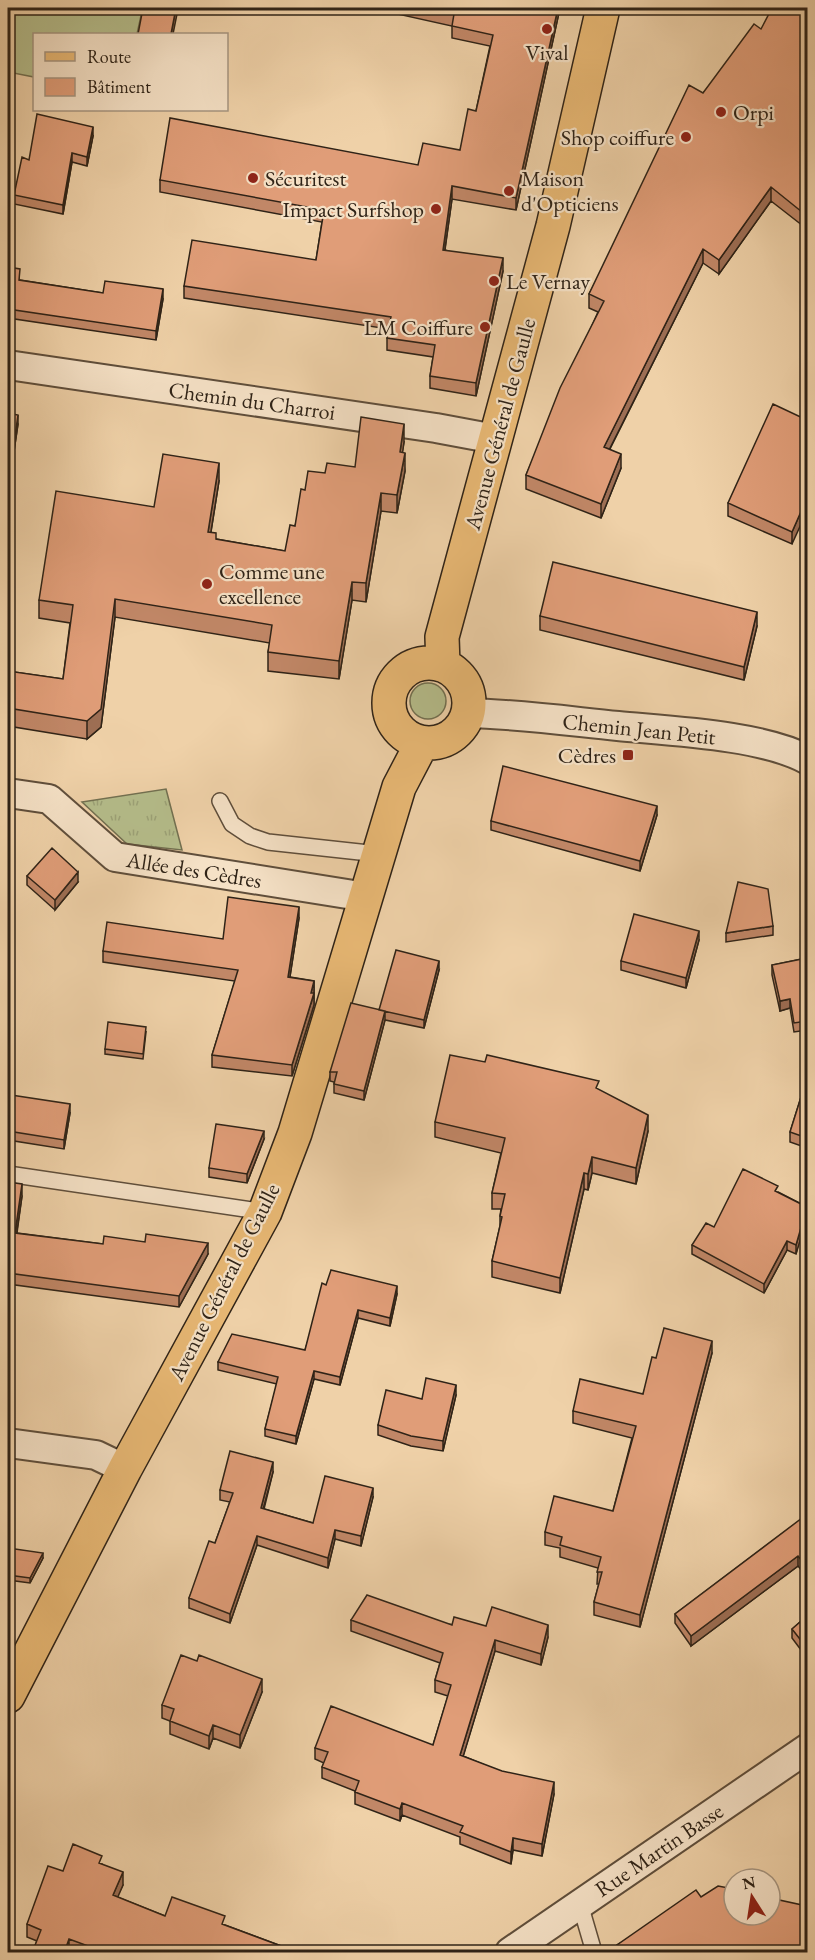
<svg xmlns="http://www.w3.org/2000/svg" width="815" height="1960" viewBox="0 0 815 1960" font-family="'EB Garamond',serif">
<defs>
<pattern id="park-tufts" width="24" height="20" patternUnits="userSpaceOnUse" patternTransform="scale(1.5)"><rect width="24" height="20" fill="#b5bd8b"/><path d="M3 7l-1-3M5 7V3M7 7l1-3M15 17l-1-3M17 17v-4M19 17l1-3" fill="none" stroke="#9ca277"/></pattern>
</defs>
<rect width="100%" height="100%" fill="#efd1a8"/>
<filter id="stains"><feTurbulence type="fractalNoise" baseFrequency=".00333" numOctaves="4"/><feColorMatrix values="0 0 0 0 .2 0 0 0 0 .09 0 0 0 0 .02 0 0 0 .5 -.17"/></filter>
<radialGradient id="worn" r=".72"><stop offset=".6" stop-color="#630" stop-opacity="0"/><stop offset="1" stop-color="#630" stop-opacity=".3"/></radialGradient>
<path fill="#b5bd8b" stroke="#727051" stroke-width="1.5" d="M8,8H125L142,11L137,34H34V77L8,72Z
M410 701a18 18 0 1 1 36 0a18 18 0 1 1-36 0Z"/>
<path fill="url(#park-tufts)" stroke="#727051" stroke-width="1.5" d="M166,789L182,850L127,844L82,802Z"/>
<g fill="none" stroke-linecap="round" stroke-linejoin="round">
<g stroke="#5f4e3b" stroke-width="18">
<path id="lane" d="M220,801L232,824L250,836L268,842L378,854
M8,1174L265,1212
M580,1904L594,1952"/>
</g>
<g stroke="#5f4e3b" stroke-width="32">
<path id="street" d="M8,365L436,428L495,439
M467,713C518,714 568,721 618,726C670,731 763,735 808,760
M8,793L49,799L115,857L366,897
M8,1443L96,1455L125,1469
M510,1952L808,1748"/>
</g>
<g stroke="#2f2317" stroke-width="36">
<path id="primary" d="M389 703a40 40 0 1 1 80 0a40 40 0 1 1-80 0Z
M443,665L442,637L553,226L603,8
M8,1696L125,1469L265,1212L295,1133L399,787L422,743"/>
</g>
<use href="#lane" stroke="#f5e1c6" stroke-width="15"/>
<use href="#street" stroke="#f5e1c6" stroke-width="28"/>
<use href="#primary" stroke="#e8b874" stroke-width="33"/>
</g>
<path fill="#c18767" stroke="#2f2317" stroke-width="1.5" d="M384,8H560L516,210L452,199L445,250L503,271L476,396L430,388V376L433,357L387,350V338L389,329L184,298V286L316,260L322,222L160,192V180L418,165L460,150L476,111L490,46L452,38V26L384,11Z
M807,8V117L806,120L807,121V229L771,201L719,274L703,263L610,449L621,468L601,518L526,489V475L598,312L589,308V294L703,93L761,29Z
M93,136L87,166L72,162L63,214L14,204V195L29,160Z
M8,267L20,280L103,293L163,299L156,340L8,318Z
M8,413L18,424L12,465H8Z
M807,420L792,544L728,516V503Z
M404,442L402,453L405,471L397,513L381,511L366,602L352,600L339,679L268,671V652L270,643L115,617L101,727L87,739L8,726V671L63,679L70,623L39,618V600L154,507L219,481L211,532L216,539L285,551L295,526L305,490L325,473L355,467Z
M540,616L757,626L744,680L540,630Z
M657,815L640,871L491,830V821Z
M27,876L78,882L55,910L27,885Z
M299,918L290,977L314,981V1005L292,1076L212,1067V1055L235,981L103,962V951L223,939Z
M773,926V935L726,942V933Z
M699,940L686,988L621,970V961Z
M807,958V1030L794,1032L790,1008L780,1011L772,975V965Z
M439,970L424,1028L385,1020L364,1100L334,1093V1082L330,1081V1072L379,1010Z
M146,1032L143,1059L105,1054V1049Z
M807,1078V1148L790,1142V1132Z
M599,1090L648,1131L636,1184L592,1173L588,1190L584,1189L560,1293L492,1277V1261L500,1226V1216L501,1209H492V1193L501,1153L435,1137V1122Z
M70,1113L64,1149L8,1140V1122Z
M264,1139L247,1183L209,1177V1168Z
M8,1182L22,1196L17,1233L103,1244L208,1254L179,1307L8,1284Z
M778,1192L807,1207L796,1254L787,1250L764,1293L692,1254V1245L714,1227Z
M326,1285L397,1294L390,1326L358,1318L340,1385L314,1379L296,1444L265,1436V1429L277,1384L218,1370V1362L305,1350Z
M712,1353L640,1627L594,1615V1602L599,1584H597L598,1568L560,1557V1548L545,1545V1532L613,1511L632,1438L573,1423V1411L643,1394L656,1358Z
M456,1395L443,1451L411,1446L378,1435V1425L422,1399Z
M273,1472L264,1509L313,1523L373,1497L361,1546L335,1539L328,1568L257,1545L230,1623L189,1608V1598L215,1543L230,1502L220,1500V1490Z
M807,1515V1577L798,1566L691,1646L675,1623V1614Z
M8,1548L43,1558L30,1583L8,1580Z
M807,1616V1658L792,1638V1629Z
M351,1620L486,1626L548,1637L541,1665L495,1651L463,1756L554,1794L542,1856L513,1850L511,1864L460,1844V1837L402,1815L400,1821L355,1804V1791L322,1778V1767L324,1763L315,1759V1748L433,1745L448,1696L435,1692V1680L440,1663L351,1631Z
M262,1692L240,1748L213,1738L209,1749L170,1734V1721L162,1718V1705Z
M102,1864L123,1885L117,1897L165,1916L225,1925L300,1953H73L69,1951V1953H32L37,1941L27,1937V1924Z
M701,1897L807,1953H617V1945Z"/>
<path fill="#9d6e54" stroke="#2f2317" stroke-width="1.5" d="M176,8L177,14L173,34H171Z
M558,8H560L516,210V198Z
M807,104V117L802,131V117Z
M93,127V136L87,166V157Z
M72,153V162L63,214V205Z
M452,186V199L443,262V250Z
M771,187V201L719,274V260Z
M703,249V263L604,460V447Z
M503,258V271L476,396V383Z
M163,289V299L156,340V331Z
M18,415V424L12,465V457Z
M404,424V442L400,471V452Z
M405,453V471L397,513V495Z
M621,454V468L601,518V504Z
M219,463V481L208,550V532Z
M381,493V511L366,602V583Z
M807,498V511L792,544V532Z
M352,582V600L339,679V661Z
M115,599V617L101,727L87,739V721Z
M757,612V626L744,680V667Z
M657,806V815L640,871V861Z
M78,872V882L55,910V900Z
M299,907V918L288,989V977Z
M699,931V940L686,988V978Z
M439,961V970L424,1028V1020Z
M314,981V992L311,1004V993Z
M314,993V1005L292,1076V1065Z
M790,999V1008L780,1011V1001Z
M385,1011V1020L364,1100V1091Z
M70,1104V1113L64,1149V1140Z
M648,1115V1131L636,1184V1168Z
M264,1131V1139L247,1183V1174Z
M592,1157V1173L588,1190V1174Z
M584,1173V1189L560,1293V1278Z
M22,1184V1196L15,1244V1233Z
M807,1209V1218L796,1254V1245Z
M787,1241V1250L764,1293V1284Z
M208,1243V1254L179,1307V1296Z
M397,1286V1294L390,1326V1318Z
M358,1310V1318L340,1385V1377Z
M712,1341V1353L640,1627V1615Z
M314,1371V1379L296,1444V1436Z
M456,1385V1395L443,1451V1441Z
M273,1462V1472L261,1517V1508Z
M373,1488V1497L361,1546V1536Z
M335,1530V1539L328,1568V1558Z
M257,1536V1545L230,1623V1614Z
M43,1553V1558L30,1583V1578Z
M798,1556V1566L691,1646V1636Z
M548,1625V1637L541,1665V1654Z
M495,1640V1651L460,1767V1755Z
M262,1679V1692L240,1748V1735Z
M213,1725V1738L209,1749V1736Z
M554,1782V1794L542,1856V1844Z
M402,1803V1815L400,1821V1809Z
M513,1838V1850L511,1864V1852Z
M123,1872V1885L113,1908V1895Z
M69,1939V1953H64Z"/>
<path fill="#e09d78" stroke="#2f2317" stroke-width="1.5" d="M143,8H176L171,34H138Z
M423,8H558L516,198L452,186L443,250L503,258L476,383L430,376L435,345L387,338L391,317L184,286L192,240L316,260L324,210L160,180L170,118L418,165L423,143L460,150L468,109L476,111L493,35L452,26L454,14Z
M772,8H807V104L802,117L807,121V216L771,187L719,260L703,249L604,447L621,454L601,504L526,475L560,388L604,301L589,294L689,85L703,93L754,24L761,29Z
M37,114L93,127L87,157L72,153L63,205L14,195L22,157L29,160Z
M8,267L20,269L19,280L103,293L105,281L163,289L156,331L8,309Z
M773,404L807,420V498L792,532L728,503Z
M8,413L18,415L12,457L8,456Z
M361,417L404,424L400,452L405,453L397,495L381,493L366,583L352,582L339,661L268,652L272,625L115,599L101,709L87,721L8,708V671L63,679L73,605L39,600L56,491L154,507L163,454L219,463L208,532L216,533V539L285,551L290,525L295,526L301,489L305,490L308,471L325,473L327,463L355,467Z
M553,562L757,612L744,667L540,616Z
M503,766L657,806L640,861L491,821Z
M52,848L78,872L55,900L27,876Z
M738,882L768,889L773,926L726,933Z
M228,897L299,907L288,977L314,981L311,993H314L292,1065L212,1055L238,970L103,951L107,922L223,939Z
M634,914L699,931L686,978L621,961Z
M396,950L439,961L424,1020L379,1010Z
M807,958V1021L794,1023L790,999L780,1001L772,965Z
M351,1003L385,1011L364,1091L334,1084L337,1072H330Z
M108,1022L146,1027L143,1054L105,1049Z
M450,1055L485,1062L487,1055L599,1081L596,1088L648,1115L636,1168L592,1157L588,1174L584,1173L560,1278L492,1261L502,1217L500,1216L505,1194L492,1193L505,1138L435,1122Z
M807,1078V1138L790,1132Z
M11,1095L70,1104L64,1140L8,1131V1122Z
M216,1124L264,1131L247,1174L209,1168Z
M743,1169L778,1186L775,1191L807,1207L796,1245L787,1241L764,1284L692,1245L706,1223L714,1227Z
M8,1182L22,1184L15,1233L103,1244L104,1236L145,1242L146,1234L208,1243L179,1296L8,1273Z
M331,1270L397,1286L390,1318L358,1310L340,1377L314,1371L296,1436L265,1429L278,1377L218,1362L232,1334L305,1350L322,1283L326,1285Z
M664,1328L712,1341L640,1615L594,1602L602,1572H597L601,1557L560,1545L562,1537L545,1532L554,1496L613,1511L636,1426L573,1411L580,1379L643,1394L652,1357L656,1358Z
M426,1378L456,1385L443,1441L411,1436L378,1425L386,1390L422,1399Z
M230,1451L273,1462L261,1508L313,1523L325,1476L373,1488L361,1536L335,1530L328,1558L257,1536L230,1614L189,1598L209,1541L215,1543L233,1493L220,1490Z
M806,1515H807V1567L798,1556L691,1636L675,1614Z
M8,1548L43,1553L30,1578L8,1575Z
M367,1595L452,1625L454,1617L486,1626L492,1607L548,1625L541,1654L495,1640L460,1755L502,1771L554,1782L542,1844L513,1838L511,1852L460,1832L463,1826L402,1803L400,1809L355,1792L359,1781L322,1767L328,1752L315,1748L331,1706L433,1745L451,1685L435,1680L443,1653L351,1620Z
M807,1616V1648L792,1629Z
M181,1655L197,1661L199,1655L262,1679L240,1735L213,1725L209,1736L170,1721L174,1709L162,1705Z
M73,1844L102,1856L99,1863L123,1872L113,1895L165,1916L172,1897L225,1916L222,1924L300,1953H107L69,1939L64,1953H32L41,1930L27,1924L48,1866L63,1871Z
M718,1886L734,1889V1915H770V1898L802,1905L807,1918V1953H622L617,1945L696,1890L701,1897Z"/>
<g fill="#8f2418" stroke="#f5e1c6" stroke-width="2">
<circle cx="547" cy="29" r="6"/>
<circle cx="721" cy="112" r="6"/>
<circle cx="686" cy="137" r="6"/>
<circle cx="253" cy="178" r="6"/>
<circle cx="509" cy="191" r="6"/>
<circle cx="436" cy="209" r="6"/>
<circle cx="494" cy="281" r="6"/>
<circle cx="485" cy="327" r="6"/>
<circle cx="207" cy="584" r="6"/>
<rect x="622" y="749" width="12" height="12" rx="3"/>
</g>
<g text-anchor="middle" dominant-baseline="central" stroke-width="4.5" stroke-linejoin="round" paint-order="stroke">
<g font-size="22" fill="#2f2317" stroke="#f5e1c6" text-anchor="start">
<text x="547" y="52" text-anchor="middle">Vival</text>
<text x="733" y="112">Orpi</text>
<text x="674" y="137" text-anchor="end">Shop coiffure</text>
<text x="265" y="178">Sécuritest</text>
<text x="521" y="178">Maison<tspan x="521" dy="25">d'Opticiens</tspan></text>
<text x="424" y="209" text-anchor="end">Impact Surfshop</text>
<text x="506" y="281">Le Vernay</text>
<text x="473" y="327" text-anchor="end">LM Coiffure</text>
<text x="219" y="571">Comme une<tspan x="219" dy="25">excellence</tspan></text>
<text x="616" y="755" text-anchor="end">Cèdres</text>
</g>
<g font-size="22" fill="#2f2317" stroke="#f5e1c6">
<text transform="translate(252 401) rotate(8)">Chemin du Charroi</text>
<text transform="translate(500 424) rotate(-75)">Avenue Général de Gaulle</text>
<text transform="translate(639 729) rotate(6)">Chemin Jean Petit</text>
<text transform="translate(194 870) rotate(9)">Allée des Cèdres</text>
<text transform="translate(224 1282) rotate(-63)">Avenue Général de Gaulle</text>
<text transform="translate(659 1850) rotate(-34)">Rue Martin Basse</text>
</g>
</g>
<rect width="815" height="1960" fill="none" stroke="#efd1a8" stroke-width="30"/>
<rect x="9" y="9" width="797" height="1942" fill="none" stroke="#2f2317" stroke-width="3"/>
<rect x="15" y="15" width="785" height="1930" fill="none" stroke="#2f2317" stroke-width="1.5"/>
<rect x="33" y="33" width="195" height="78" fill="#f5e1c6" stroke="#a69580" stroke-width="1.5"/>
<rect x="45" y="52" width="30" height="9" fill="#e8b874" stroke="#a69580" stroke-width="1.5"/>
<text x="87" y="63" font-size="18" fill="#2f2317">Route</text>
<rect x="45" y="78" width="30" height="18" fill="#e09d78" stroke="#a69580" stroke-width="1.5"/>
<text x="87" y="93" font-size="18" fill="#2f2317">Bâtiment</text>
<g transform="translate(752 1897) rotate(348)"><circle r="28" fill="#f5e1c6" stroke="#a69580" stroke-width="1.5"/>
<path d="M0-4.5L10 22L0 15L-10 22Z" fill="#8f2418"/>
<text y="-9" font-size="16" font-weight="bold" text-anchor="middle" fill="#2f2317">N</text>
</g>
<rect width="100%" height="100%" filter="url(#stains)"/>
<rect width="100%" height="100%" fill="url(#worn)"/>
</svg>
